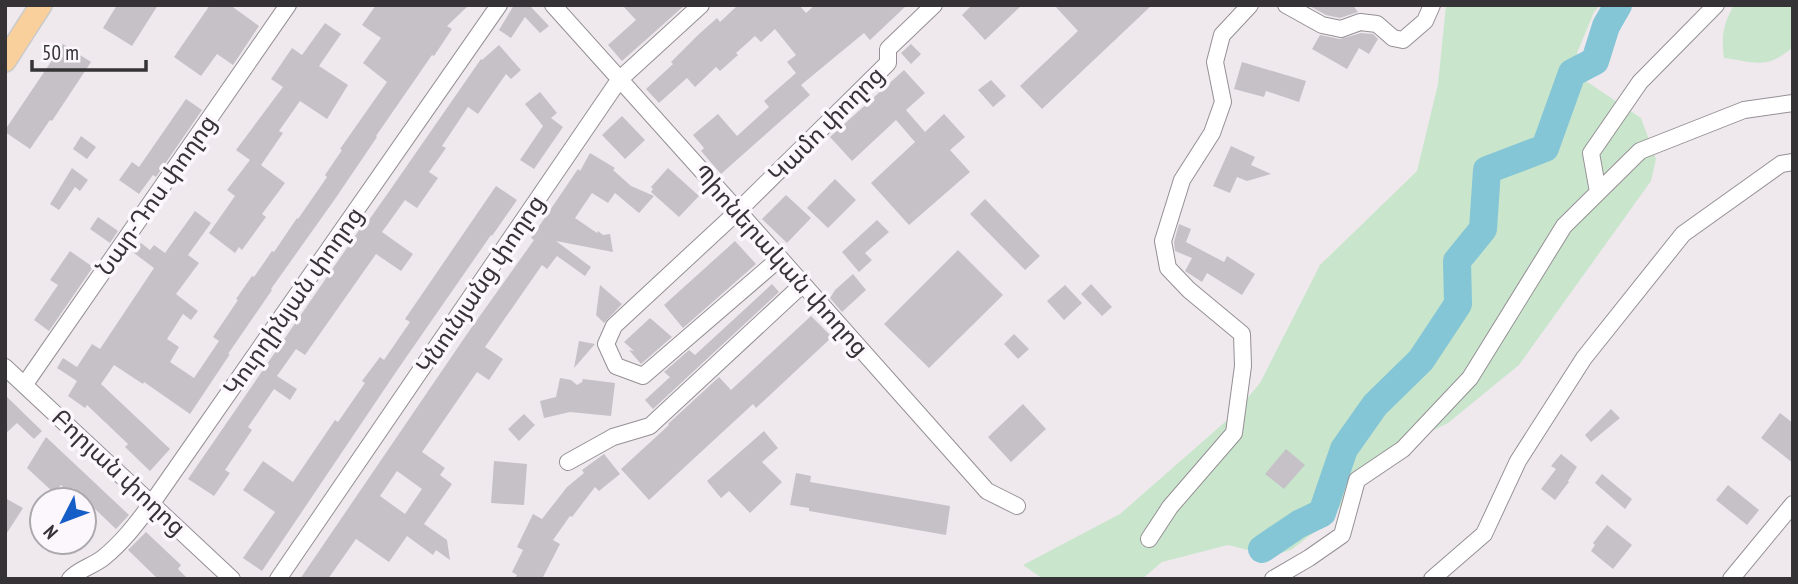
<svg xmlns="http://www.w3.org/2000/svg" width="1798" height="584" viewBox="0 0 1798 584" font-family="'PT Sans Narrow','Noto Sans Armenian',sans-serif">
<rect width="100%" height="100%" fill="#efe9ee"/>
<path fill="#c9e6cd" d="M1446,5H1600L1594,12L1577,53L1586,81L1641,118L1656,159L1651,181L1519,365L1448,423L1389,452L1325,524L1291,550L1271,556L1228,545L1162,562L1142,579H1043L1023,565L1120,514L1233,415L1260,383L1320,265L1417,171L1438,84Z
M1734,5H1793V47C1767,70 1754,62 1724,58C1721,37 1723,24 1734,5Z"/>
<g fill="none" stroke-linecap="round" stroke-linejoin="round">
<path stroke="#84c5d6" stroke-width="28" d="M1262,549L1299,524L1322,513L1344,449L1375,405L1421,360L1458,304L1457,261L1483,229L1487,170L1545,148L1572,73L1595,61L1606,26L1618,5"/>
</g>
<path fill="#c5c1c6" fill-rule="evenodd" d="M117,5H158L132,46L103,28Z
M210,5H230L259,26L233,65L217,54L201,76L174,57Z
M376,5H469L447,26L452,29L434,56L432,55L376,136L377,137L335,199L271,289L272,290L228,354H230L190,414L144,382L143,384L114,365L101,384L170,449L150,471L125,447L128,444L87,405L85,408L68,396L77,381L57,368L63,358L77,367L92,344L100,349L154,268L134,253L141,243L150,250L154,245L165,253L195,211L211,223L188,255L199,263L176,294L198,311L191,320L183,314L167,339L179,347L170,362L194,378L219,341L213,337L238,300L236,299L252,276L254,277L272,251L274,252L297,218L298,219L327,177L325,175L342,150L340,149L387,82L363,63L381,38L362,25Z
M514,5H533L531,7L549,26L540,33L525,17L511,38L499,30Z
M622,5H685L622,61L608,45L636,20Z
M738,5H799L806,13L815,5H907L870,40L864,33L801,85L810,95L721,174L701,151L704,148L693,135L718,114L737,136L769,107L764,101L796,73L787,62L796,55L775,29L761,42L755,36L736,53L738,55L720,71L716,67L695,87L687,78L659,103L646,89L673,64L671,62L698,35L717,18L720,22Z
M972,5H1022L985,40L962,15Z
M1054,5H1152L1042,109L1020,86L1078,31Z
M1308,5H1353L1358,12L1340,18L1326,15Z
M325,23L341,34L319,66L348,85L327,119L300,101L279,131L283,133L261,165L285,183L262,214L266,217L242,250L239,247L235,253L209,233L235,196L227,190L250,160L236,150L283,87L271,79L292,48L302,55Z
M1361,33L1373,34L1378,39L1369,54L1359,48L1347,69L1312,49L1320,35L1340,39Z
M63,44L91,62L52,121L50,120L30,149L5,132V130Z
M911,44L921,54L911,64L901,53Z
M499,45L521,70L511,79L506,74L478,114L468,107L442,146L446,148L429,172L438,178L417,208L405,200L382,232L413,254L401,271L376,254L305,355L296,349L277,376L297,389L290,400L274,389L248,427L252,430L225,470L230,473L214,496L188,479L362,226L364,227L388,193L481,59L482,60Z
M1242,62L1306,81L1299,102L1266,91L1264,97L1234,89Z
M904,70L925,93L906,110L925,132L944,114L965,137L950,150L970,172L909,225L871,183L915,142L896,120L852,161L830,137Z
M991,80L1006,96L993,107L978,90Z
M540,92L557,113L551,118L563,127L534,169L520,160L543,126L525,104Z
M186,99L202,110L156,177L153,175L139,194L119,180L132,162L139,167Z
M622,116L645,140L625,159L602,135Z
M81,136L96,147L87,159L73,149Z
M1231,146L1255,157L1251,165L1271,174L1247,181L1237,177L1230,193L1213,186Z
M590,153L615,168L613,170L631,186L654,196L639,213L615,193L608,203L592,193L575,218L597,233L598,231L603,235L610,234L613,252L556,241L591,267L585,276L557,256L547,269L542,265L485,347L503,359L489,380L477,372L422,452L445,468L440,475L452,484L424,524L447,540L450,560L436,550L433,555L407,536L389,562L356,539L328,579H300L467,334L534,240L531,238L578,169L580,171ZM397,471L422,489L405,514L380,496Z
M72,168L88,180L80,191L75,187L59,210L50,204Z
M668,168L699,196L679,217L651,192L653,189L651,187Z
M835,179L856,200L828,228L807,208Z
M496,186L517,200L492,236L491,235L398,369L262,571L243,558L275,512L243,490L263,461L293,482L335,420L338,422L365,383L362,381L380,357L384,360L410,322L405,319Z
M786,195L811,218L787,243L762,219Z
M985,199L1040,256L1025,270L970,214Z
M98,217L118,231L110,243L90,229Z
M877,220L889,232L865,253L872,260L859,272L842,252Z
M1179,224L1191,229L1186,242L1224,262L1227,256L1255,274L1242,295L1207,273L1202,282L1185,271L1192,258L1175,251L1174,242Z
M735,241L756,264L683,328L664,305Z
M958,250L1003,295L929,368L884,324Z
M70,251L93,267L49,331L34,320L58,285L50,280Z
M853,274L866,290L842,312L830,298L835,290Z
M772,284L779,292L653,409L645,400L670,377L664,372L689,350L695,355Z
M1091,284L1112,307L1102,316L1081,294Z
M600,285L622,304L604,323L596,315Z
M1065,285L1082,303L1064,320L1047,301Z
M811,316L832,337L756,408L753,404L649,500L621,469L669,425L668,424L719,377L731,390Z
M650,318L672,337L641,364L629,350L634,351L624,342Z
M1014,334L1029,349L1018,359L1004,344Z
M579,341L595,344L574,368Z
M560,378L571,380L577,385L582,382L583,379L615,383L611,416L570,412L544,418L540,401L556,397Z
M5,395L42,431L34,439L17,423L5,434Z
M1023,404L1046,429L1011,462L988,437Z
M1611,409L1620,418L1591,442L1585,435Z
M1780,413L1793,423V463L1761,438Z
M524,414L535,425L519,441L508,429Z
M764,431L778,448L762,462L782,482L750,513L729,491L721,498L707,481Z
M46,437L129,515L116,529L73,488L68,492L61,485L54,493L27,468Z
M1286,449L1305,465L1284,489L1265,474Z
M604,454L620,474L599,491L595,487L572,517L570,516L553,540L560,544L542,579H515L517,575L512,572L523,550L517,547L533,514L542,519L567,487L584,473L582,470Z
M1561,454L1577,467L1568,481L1569,482L1555,500L1541,489L1556,469L1551,466Z
M494,461L527,464L524,505L491,503Z
M796,473L811,476L810,482L950,506L946,535L809,511V508L790,505Z
M1602,474L1632,499L1625,509L1595,483Z
M1728,485L1759,510L1747,525L1716,500Z
M5,498L23,508L5,536Z
M1607,525L1632,545L1613,569L1591,551L1595,545L1593,543Z
M146,532L181,565L178,569L188,579H158L128,550Z"/>
<g fill="none" stroke-linecap="round" stroke-linejoin="round">
<g stroke="#959095" stroke-width="18">
<path id="minor" d="M553,5L738,211L987,491L1017,506
M1286,5L1322,25L1341,29L1360,22L1377,24L1393,38L1403,40L1425,21L1432,5
M1598,192L1591,153L1640,82L1716,5
M780,258L643,376L616,366L606,344L614,326L738,211L888,63V49L934,5
M5,367L232,579
M25,384L288,5
M568,462L613,437L650,426L803,284
M1149,539L1170,507L1234,433L1243,366L1242,334L1189,290L1168,268L1163,241L1182,180L1212,133L1223,102L1215,62L1222,35L1250,5
M70,579C79,569 93,566 103,558C123,542 137,523 152,503L499,5
M278,579L619,80L701,5
M1273,579L1309,558L1342,535L1357,480L1403,449L1470,378L1564,226L1640,151L1744,110L1793,103
M1432,579L1484,534L1518,461L1584,358L1683,234L1781,164L1793,162
M1731,579L1793,504"/>
</g>
<g stroke="#cacaca" stroke-width="24">
<path id="major" d="M5,61L41,5"/>
</g>
<use href="#minor" stroke="#fff" stroke-width="16"/>
<use href="#major" stroke="#f9d09b" stroke-width="21"/>
</g>
<g text-anchor="middle" dominant-baseline="central" stroke-width="7" stroke-linejoin="round" paint-order="stroke">
<g font-size="24" fill="#353335" stroke="#fcf7fc">
<text transform="translate(826 124) rotate(-45)">Կամո փողոց</text>
<text transform="translate(156 195) rotate(-55)">Նար-Դոս փողոց</text>
<text transform="translate(781 260) rotate(48)">Պիոներական փողոց</text>
<text transform="translate(480 284) rotate(-56)">Կնունյանց փողոց</text>
<text transform="translate(293 301) rotate(-55)">Կուրղինյան փողոց</text>
<text transform="translate(119 472) rotate(43)">Բորյան փողոց</text>
</g>
</g>
<rect width="1798" height="584" fill="none" stroke="#353335" stroke-width="14"/>
<g transform="translate(63 521) rotate(228)"><circle r="33" fill="#fcf7fc" stroke="#aca9ac" stroke-width="2"/>
<path d="M0-5L12 26L0 18L-12 26Z" fill="#155dc7"/>
<text y="-10" font-size="19" font-weight="bold" text-anchor="middle" fill="#353335">N</text>
</g>
<path d="M32 60v10h114v-10" fill="none" stroke="#353335" stroke-width="3.5"/>
<text x="42" y="60" font-size="21" fill="#353335" stroke="#fcf7fc" stroke-width="5" paint-order="stroke">50 m</text>
</svg>
